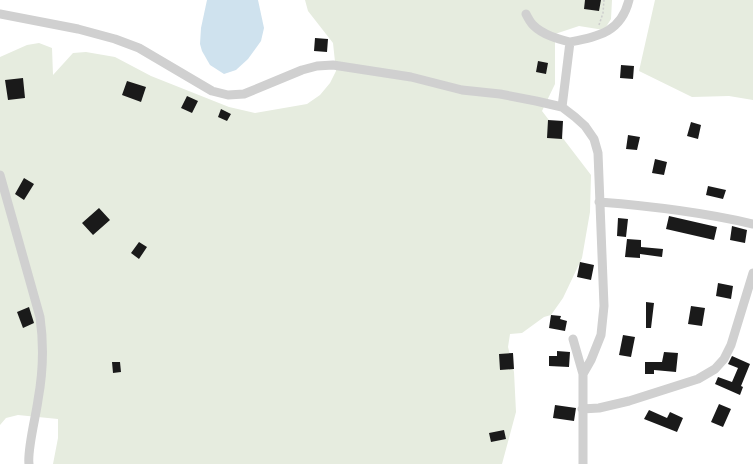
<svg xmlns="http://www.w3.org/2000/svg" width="753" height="464" viewBox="0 0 753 464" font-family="'DM Sans',sans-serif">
<rect width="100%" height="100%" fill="#fff"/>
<path fill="#e6ecdf" d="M305,0H612L611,19L604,30L579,26L555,34V84L542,111L591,175L590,212L582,258L563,298L551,315L544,317L522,333L510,334L508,347L514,372L516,412L502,464H53L58,438V419L18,415L6,418L0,425V57L27,45L39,43L52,48L53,75L73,53L86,52L115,57L151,76L229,107L255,113L307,104L320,95L330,83L336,71L333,43L308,11Z
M655,0H753V100L729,96L692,97L639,71Z"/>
<path fill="#cfe2ee" d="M207,0H258L264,28L261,41L248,59L236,70L224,74L210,65L202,51L200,44L201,28Z"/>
<path fill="#1a1a1a" d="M585,0H601L599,11L584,9Z
M315,38L328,39L327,52L314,51Z
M538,61L548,63L546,74L536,72Z
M621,65L634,66L633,79L620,78Z
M23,78L25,98L8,100L5,80Z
M127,81L146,87L141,102L122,95Z
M187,96L198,101L192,113L181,108Z
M221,109L231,114L227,121L218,117Z
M548,120L563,121L562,139L547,138Z
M691,122L701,125L698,139L687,136Z
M628,135L640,137L637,150L626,149Z
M655,159L667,162L664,175L652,173Z
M24,178L34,184L24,200L15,194Z
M708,186L726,190L723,199L706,195Z
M99,208L110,220L93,235L82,223Z
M669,216L717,227L714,240L666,229Z
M618,218L628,219L626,237L617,236Z
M732,226L747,230L745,243L730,240Z
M627,239L641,240V247L663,249L662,257L640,254V258L625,257Z
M139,242L147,247L139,259L131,253Z
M580,262L594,265L591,280L577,277Z
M718,283L733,286L731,299L716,296Z
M646,302L654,303L651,328H646Z
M691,306L705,308L702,326L688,324Z
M29,307L34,323L23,328L17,312Z
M551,315L561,316L560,319L567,321L565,331L549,328Z
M623,335L635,337L631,357L619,355Z
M557,351L570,352L569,367L549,366V356H557Z
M664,352L678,353L676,372L654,370V374H645V362H662Z
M513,353L514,369L500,370L499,354Z
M732,356L750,364L741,386L743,387L740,395L715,384L718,377L732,382L738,368L728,364Z
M112,362H120L121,372L113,373Z
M719,404L731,409L723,427L711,422Z
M555,405L576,408L574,421L553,418Z
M649,410L667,418L670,412L683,418L677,432L644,419Z
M504,430L506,439L491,442L489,433Z"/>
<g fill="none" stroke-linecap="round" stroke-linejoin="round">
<path stroke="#cdcdcd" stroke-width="1.5" stroke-dasharray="2 2" stroke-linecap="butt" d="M599,25L603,13L604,0"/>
<path stroke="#d0d0d0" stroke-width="9" d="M0,14L78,29L115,39L139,48L212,91L228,95L244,94L302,70L317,66L333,65L411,77L462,90L500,94L536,101L562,107L575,117L585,126L594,139L598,153L604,306L601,335L591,360L583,374
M526,14C528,18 530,22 533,25C543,35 558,39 570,42
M562,107L570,42C600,36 621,32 629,0
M0,175L40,317C44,345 43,373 38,400C36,416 27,450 29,464
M599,202C651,206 702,212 753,224
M573,339L583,374V464
M582,409L599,408L629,401L698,379L715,369L724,359L731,345L753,273"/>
</g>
</svg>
